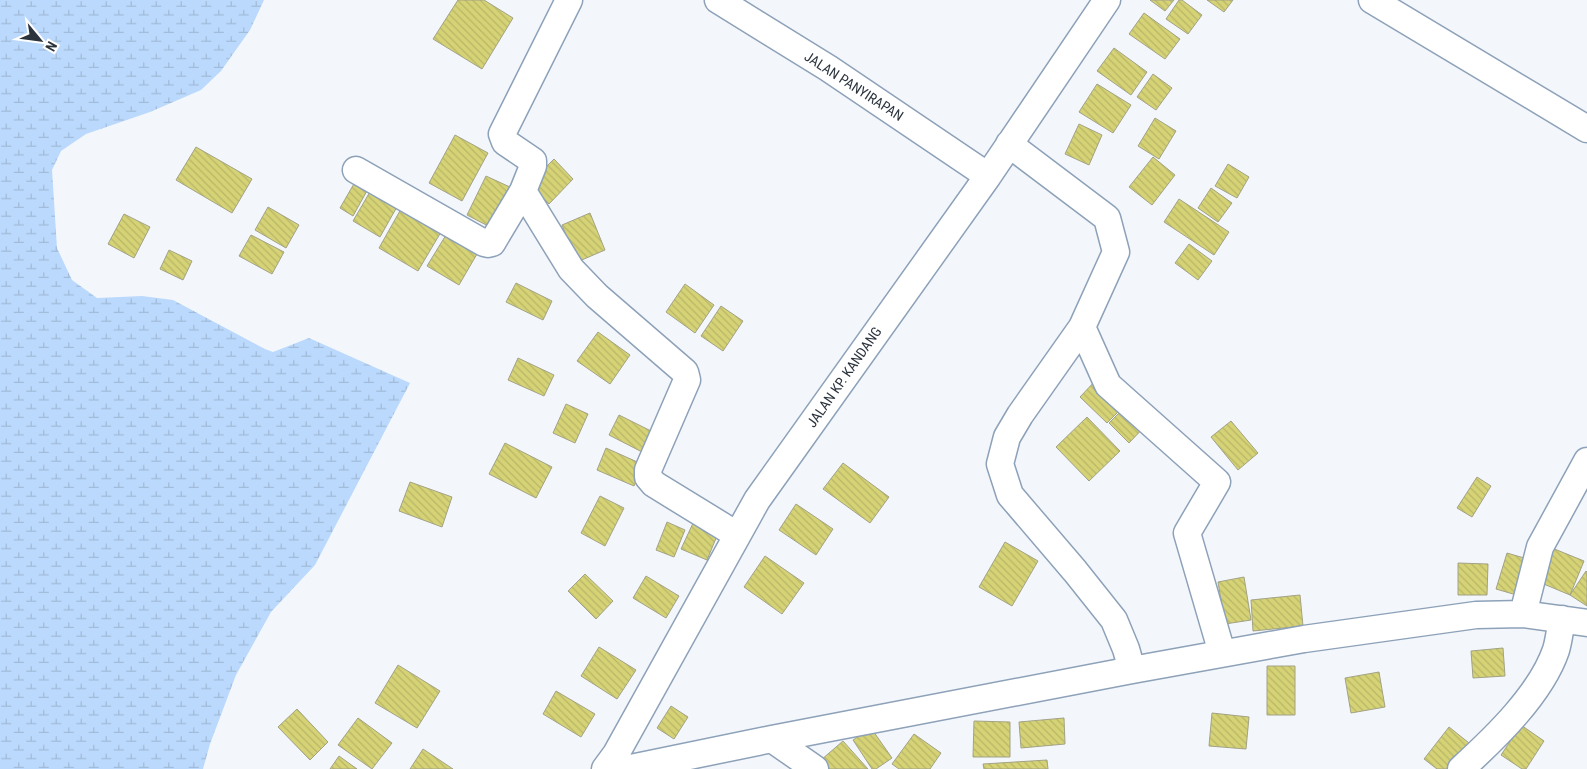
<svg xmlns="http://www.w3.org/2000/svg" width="1587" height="769" viewBox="0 0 1587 769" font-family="'Roboto Condensed',sans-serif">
<defs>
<pattern id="wetland-marsh" width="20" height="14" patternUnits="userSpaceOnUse" patternTransform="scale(1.25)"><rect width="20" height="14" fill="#bbd9fc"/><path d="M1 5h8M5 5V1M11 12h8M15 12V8" fill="none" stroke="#a1bbd9"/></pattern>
<pattern id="building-back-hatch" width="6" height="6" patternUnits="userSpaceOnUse" patternTransform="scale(1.25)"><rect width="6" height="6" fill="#d6d376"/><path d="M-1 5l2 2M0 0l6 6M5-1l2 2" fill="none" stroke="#b8b667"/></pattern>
</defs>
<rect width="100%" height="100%" fill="#f3f7fc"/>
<path fill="url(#wetland-marsh)" d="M0,0H264L250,30L221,71L201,90L150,112L86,134L61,151L52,170L57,248L72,280L97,298L142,296L173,300L265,349L273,352L309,338L410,383L315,565L271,612L236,675L210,744L203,769H0Z"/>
<path fill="url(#building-back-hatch)" stroke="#a2a285" d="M458,0H484L513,18L482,69L433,39Z
M1150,0H1174L1165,11Z
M1179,0H1182L1202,15L1188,34L1166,19Z
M1207,0H1233L1224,12Z
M1144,13L1180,39L1165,59L1129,34Z
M1114,48L1147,72L1131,95L1097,71Z
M1153,74L1172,88L1156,110L1137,97Z
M1097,84L1131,105L1113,133L1079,112Z
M1155,118L1176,131L1159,159L1138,146Z
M1079,124L1102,135L1089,165L1065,154Z
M455,135L488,153L462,201L429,183Z
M196,147L252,179L232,213L176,180Z
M1153,157L1175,175L1152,205L1129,187Z
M554,159L573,179L549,204L529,184Z
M1228,164L1249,177L1237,198L1215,186Z
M486,176L512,188L492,228L467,215Z
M355,182L368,189L353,216L340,208Z
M1211,188L1232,203L1218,222L1198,208Z
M371,190L398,205L380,237L353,221Z
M1179,199L1229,232L1214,255L1164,222Z
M268,207L299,225L286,248L255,230Z
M401,209L441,232L418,271L379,248Z
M590,213L605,250L577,262L562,225Z
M124,214L150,227L134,258L108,244Z
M251,235L284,252L272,274L239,256Z
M446,235L477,254L459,285L427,266Z
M1189,244L1212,261L1198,280L1175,263Z
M169,250L192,261L183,280L160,269Z
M516,283L552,301L543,320L506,302Z
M685,284L714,305L695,333L666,312Z
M721,306L743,321L723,351L701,336Z
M598,332L630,355L610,384L577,361Z
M518,358L554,375L544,396L508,380Z
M1096,380L1123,407L1107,423L1080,397Z
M566,404L588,414L575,443L553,433Z
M1128,404L1148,423L1129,443L1109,423Z
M619,415L657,434L646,454L609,435Z
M1087,417L1120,451L1089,481L1056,447Z
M1231,421L1258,453L1238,470L1211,437Z
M505,443L552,467L536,498L489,474Z
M606,448L644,465L634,486L597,470Z
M843,463L889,497L870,523L823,489Z
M1477,477L1491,486L1472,517L1457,508Z
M410,482L452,497L442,527L399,511Z
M600,496L624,508L605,546L581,533Z
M796,504L833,529L816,555L779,530Z
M694,521L719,531L707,560L681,549Z
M667,522L685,530L674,557L656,550Z
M1005,542L1038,561L1012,606L979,587Z
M1552,548L1584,561L1570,595L1539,582Z
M1507,553L1531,560L1520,596L1496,589Z
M765,556L804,583L782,614L744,587Z
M1458,563L1488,564L1487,595H1458Z
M1586,571L1587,572V606L1570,595Z
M585,574L613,601L596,619L568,591Z
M646,576L679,596L666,618L633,598Z
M1244,577L1251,620L1225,624L1218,582Z
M1300,595L1303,626L1253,631L1251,600Z
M599,647L636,670L617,699L581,676Z
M1503,648L1505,676L1473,678L1471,651Z
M398,665L440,691L417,728L375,703Z
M1267,666H1295V715H1267Z
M1379,672L1385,707L1351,713L1345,678Z
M556,691L595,714L581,737L543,714Z
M671,706L688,717L674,739L657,728Z
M297,709L328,742L310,760L278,727Z
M1212,713L1249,717L1246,749L1209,746Z
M358,718L392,743L372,769L338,745Z
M1064,718L1065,744L1021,748L1019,722Z
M974,721L1010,722V757H973Z
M1521,725L1544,741L1526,769H1522L1501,755Z
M1449,727L1469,743L1448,769H1437L1424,759Z
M871,728L892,758L876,769H872L853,740Z
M914,734L941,753L930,769H899L892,764Z
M843,741L868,769H829L821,760Z
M423,749L453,769H410Z
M339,756L357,769H330Z
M1047,760L1048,769H984L983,764Z"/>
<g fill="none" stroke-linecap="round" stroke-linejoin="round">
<g stroke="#8da1b8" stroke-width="29">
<path id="minor" d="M569,0L502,134L505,142L533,161V166L523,191L571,269L597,296L685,372L687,380L648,470V477L654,484L737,535
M718,0L828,68L988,176
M1372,0L1587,129
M1009,144L1107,218L1116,252L1082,327L1108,385L1217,482L1187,533L1222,653
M356,170L484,243L488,244L492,243L523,191
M1082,327L1020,415L1007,437L1000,464L1010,495L1075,571L1114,620L1126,649L1132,670
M1523,614L1540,547L1587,461
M772,739L815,769
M605,769L616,754L757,500L988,176L1107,0
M626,769L772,739L1132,670L1304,639L1476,615L1523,614L1587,623
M1461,769C1495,738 1541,694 1556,650C1559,640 1560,629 1562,619"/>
</g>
<use href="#minor" stroke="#fff" stroke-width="26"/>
</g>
<g text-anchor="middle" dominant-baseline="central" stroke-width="4" stroke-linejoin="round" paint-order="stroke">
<g font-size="14" fill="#2b333d" stroke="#fff">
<text transform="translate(854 86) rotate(33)">JALAN PANYIRAPAN</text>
<text transform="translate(844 377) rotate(-55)">JALAN KP. KANDANG</text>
</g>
</g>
<g transform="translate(40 40) rotate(119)" stroke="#ffffff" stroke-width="4" paint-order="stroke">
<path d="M0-4L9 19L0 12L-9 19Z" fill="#2b333d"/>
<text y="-8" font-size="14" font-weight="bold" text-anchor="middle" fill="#2b333d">N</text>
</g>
</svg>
